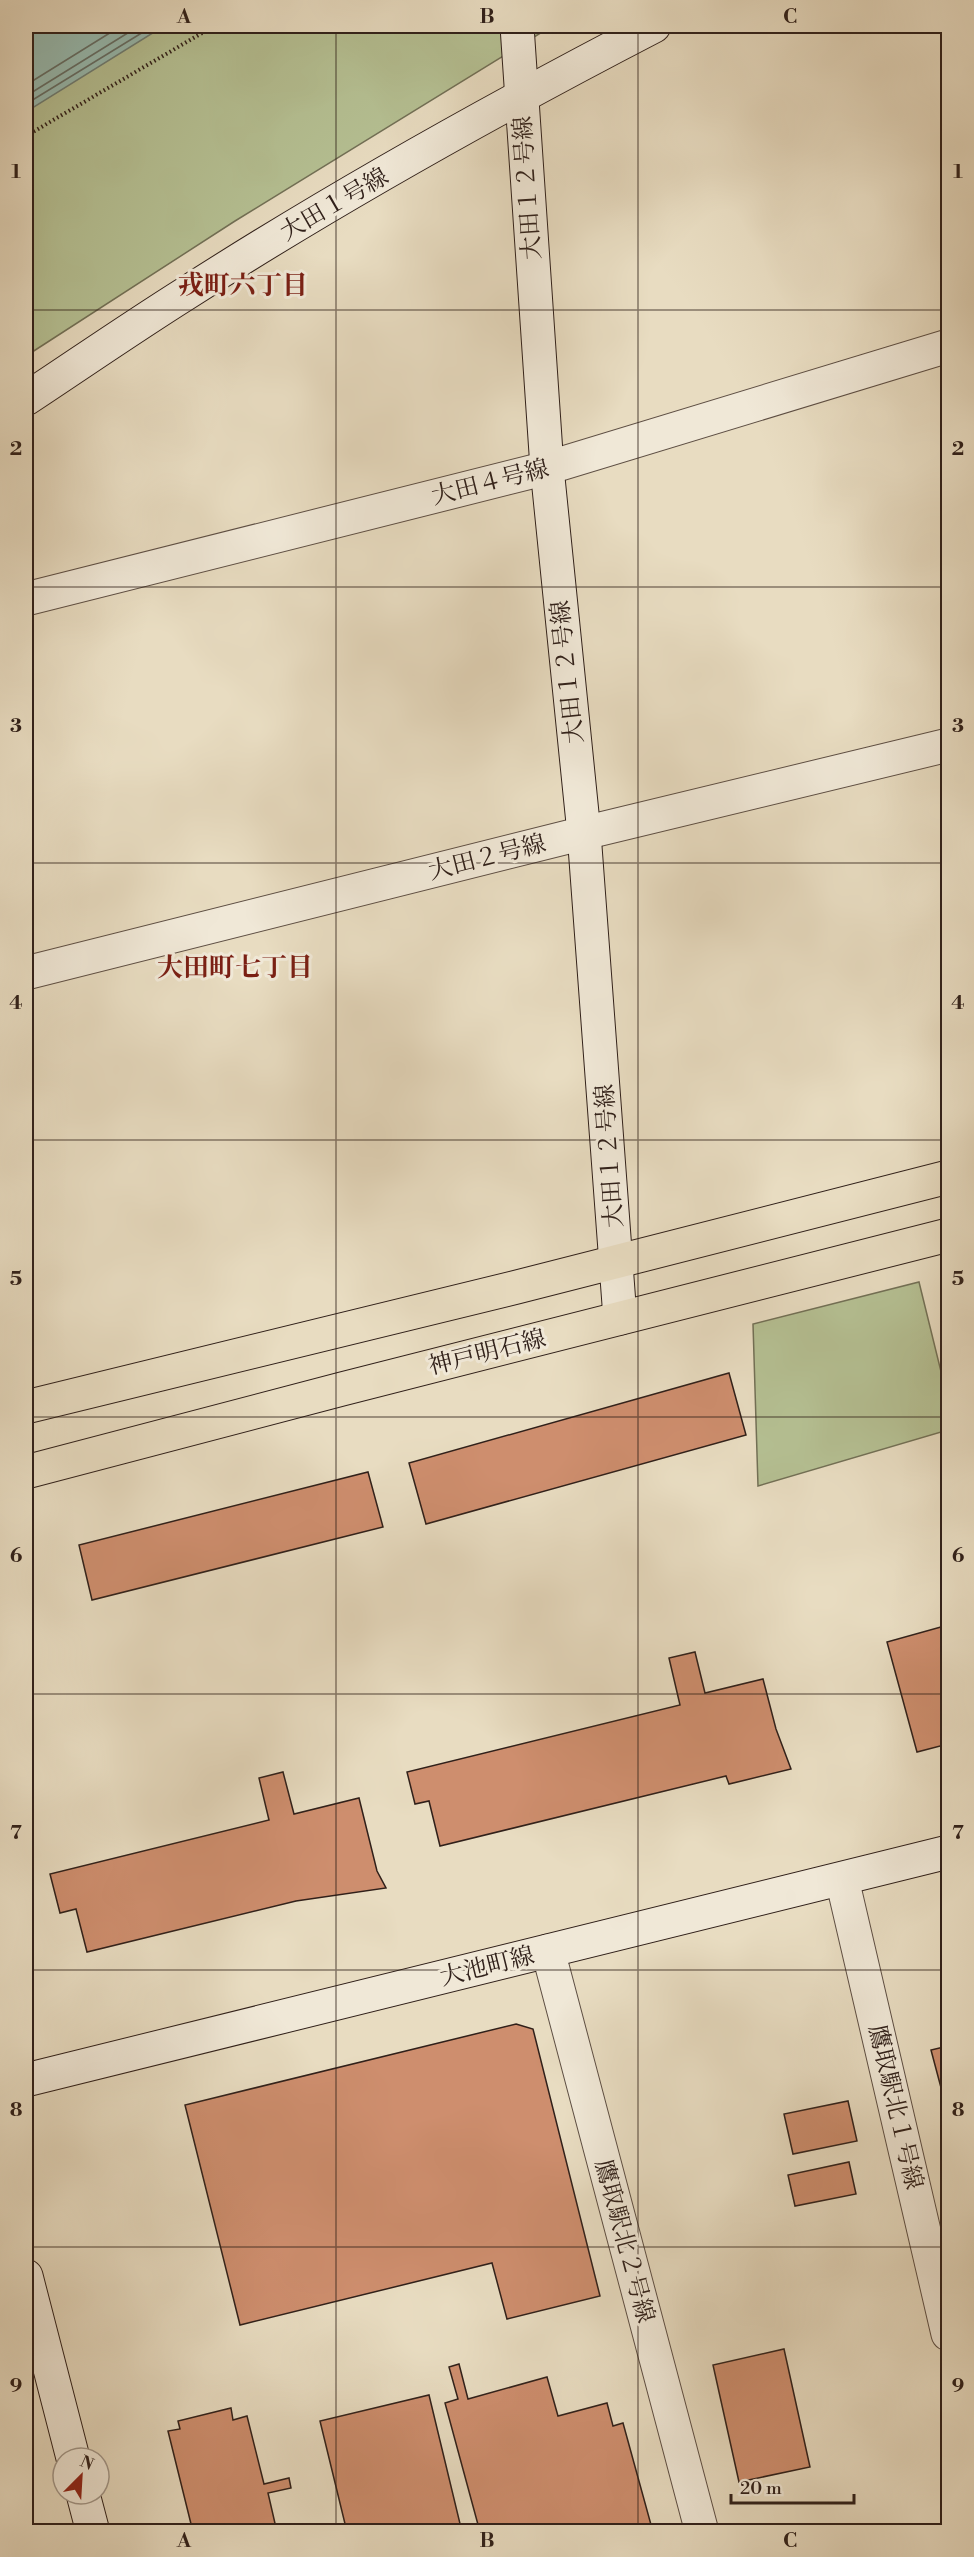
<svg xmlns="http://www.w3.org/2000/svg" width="974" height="2557" font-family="'Libre Bodoni','Noto Serif JP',serif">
  <rect width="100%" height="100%" fill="#e8dcc1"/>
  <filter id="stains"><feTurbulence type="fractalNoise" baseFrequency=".00333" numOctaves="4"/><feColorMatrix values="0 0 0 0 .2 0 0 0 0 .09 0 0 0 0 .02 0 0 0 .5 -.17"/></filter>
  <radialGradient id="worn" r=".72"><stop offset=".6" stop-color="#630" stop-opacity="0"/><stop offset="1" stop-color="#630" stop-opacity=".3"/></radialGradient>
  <g fill="#b5c093" stroke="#727056" stroke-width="1.5">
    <path d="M26,26H552L235,221L26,356Z"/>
    <path d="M919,1282L948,1400V1430L758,1486L753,1324Z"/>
  </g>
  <path fill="#97bcb2" stroke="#6e7e75" stroke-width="1.5" d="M26,26H164L26,112Z"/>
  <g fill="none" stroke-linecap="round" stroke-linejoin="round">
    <g stroke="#646e66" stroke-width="1.5">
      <path d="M26,85L121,26"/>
      <path d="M26,96L139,26"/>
      <path d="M26,104L153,26"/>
    </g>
  </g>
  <g fill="#ce8e6e" stroke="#30201a" stroke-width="1.5">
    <path d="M729,1373L746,1435L426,1524L409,1463Z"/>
    <path d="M368,1472L383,1527L92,1600L79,1545Z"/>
    <path d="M948,1625V1744L917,1752L887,1642Z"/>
    <path d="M695,1652L705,1693L763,1679L776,1729L791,1769L729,1784L726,1776L440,1846L429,1801L415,1804L407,1772L680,1705L669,1658Z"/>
    <path d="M283,1772L294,1814L359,1798L377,1871L386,1888L296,1901L87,1952L76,1909L60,1913L50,1874L269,1820L259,1778Z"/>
    <path d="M516,2024L533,2029L600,2296L507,2319L492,2263L240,2325L185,2105Z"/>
    <path d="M948,2046V2114L931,2050Z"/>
    <path d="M848,2101L857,2141L793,2154L784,2114Z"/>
    <path d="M849,2162L856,2194L795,2206L788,2175Z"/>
    <path d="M784,2349L810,2467L739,2482L713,2365Z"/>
    <path d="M459,2364L468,2399L547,2377L558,2416L607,2403L613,2426L623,2423L653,2532H480L445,2403L458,2399L449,2367Z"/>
    <path d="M429,2395L462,2532H347L320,2421Z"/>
    <path d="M231,2408L233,2420L247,2416L264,2484L289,2478L291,2488L268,2493L277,2532H193L168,2431L180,2429L178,2421Z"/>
  </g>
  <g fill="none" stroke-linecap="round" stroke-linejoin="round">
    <g stroke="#5e4f44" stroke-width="35">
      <g id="street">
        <path d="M26,599L547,468L948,346"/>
        <path d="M26,973L584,833L948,745"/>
        <path d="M842,1879L948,2334"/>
        <path d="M548,1951L702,2532"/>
      </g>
    </g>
    <g stroke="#30201a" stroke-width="35">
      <g id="secondary">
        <path d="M517,26L547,468L584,833L620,1318"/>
        <path d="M26,399C79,364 131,328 185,294C336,197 494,109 654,26"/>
        <path d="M26,2080L948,1852"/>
        <path d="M26,2276L73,2458"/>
        <path d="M83,2494L93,2532"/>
      </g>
    </g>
    <g stroke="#30201a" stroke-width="35">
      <g id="primary">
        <path d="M26,1407L517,1287L948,1177"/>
        <path d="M26,1472L342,1389L948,1235"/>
      </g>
    </g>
    <path stroke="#30201a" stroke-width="4" stroke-dasharray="1.5 3" stroke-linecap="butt" d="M26,136L214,26"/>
    <use href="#street" stroke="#f0e8d7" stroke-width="33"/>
    <use href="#secondary" stroke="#f0e8d7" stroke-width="33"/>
    <use href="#primary" stroke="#e8dcc1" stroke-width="33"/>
  </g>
  <path fill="none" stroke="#30201a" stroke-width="1.5" stroke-opacity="0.55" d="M336,26V2532M638,26V2532M26,310H948M26,587H948M26,863H948M26,1140H948M26,1417H948M26,1694H948M26,1970H948M26,2247H948"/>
  <g text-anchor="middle" stroke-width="6" stroke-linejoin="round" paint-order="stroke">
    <g font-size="24" fill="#30201a" stroke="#f0e8d7">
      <text transform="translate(527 188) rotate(-94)" y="8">大田１２号線</text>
      <text transform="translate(334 204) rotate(-30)" y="8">大田１号線</text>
      <text transform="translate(490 482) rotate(-14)" y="8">大田４号線</text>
      <text transform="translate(567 672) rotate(-96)" y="8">大田１２号線</text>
      <text transform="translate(487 857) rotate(-14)" y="8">大田２号線</text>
      <text transform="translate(609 1156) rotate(-94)" y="8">大田１２号線</text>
      <text transform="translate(487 1352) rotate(-14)" y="8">神戸明石線</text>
      <text transform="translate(487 1966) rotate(-14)" y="8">大池町線</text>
      <text transform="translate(896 2107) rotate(77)" y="8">鷹取駅北１号線</text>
      <text transform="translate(625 2241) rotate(75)" y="8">鷹取駅北２号線</text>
    </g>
    <g font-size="26" font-weight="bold" fill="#7a1f14" stroke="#f0e8d7">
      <text x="243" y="294">戎町六丁目</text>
      <text x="235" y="976">大田町七丁目</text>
    </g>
  </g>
  <rect width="974" height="2557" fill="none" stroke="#e8dcc1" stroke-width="66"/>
  <g transform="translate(81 2476) rotate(24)"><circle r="28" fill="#f0e8d7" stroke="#a3988b" stroke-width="1.5"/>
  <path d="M0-4.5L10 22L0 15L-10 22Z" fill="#8f2418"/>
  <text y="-9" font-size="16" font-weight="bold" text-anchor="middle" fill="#30201a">N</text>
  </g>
  <path d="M731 2494v9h123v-9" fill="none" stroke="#30201a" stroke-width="3"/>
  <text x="740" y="2494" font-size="18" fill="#30201a" stroke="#f0e8d7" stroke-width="4.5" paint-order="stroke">20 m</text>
  <rect x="33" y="33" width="908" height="2491" fill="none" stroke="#30201a" stroke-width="2"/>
  <g font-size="20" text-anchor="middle" font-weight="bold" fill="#30201a">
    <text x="184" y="23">A</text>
    <text x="487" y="23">B</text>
    <text x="790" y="23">C</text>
    <text x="16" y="178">1</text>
    <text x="958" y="178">1</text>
    <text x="16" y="455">2</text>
    <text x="958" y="455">2</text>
    <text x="16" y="732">3</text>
    <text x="958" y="732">3</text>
    <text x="16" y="1009">4</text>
    <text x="958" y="1009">4</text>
    <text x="16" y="1285">5</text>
    <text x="958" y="1285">5</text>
    <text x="16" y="1562">6</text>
    <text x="958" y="1562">6</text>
    <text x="16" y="1839">7</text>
    <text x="958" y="1839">7</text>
    <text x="16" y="2116">8</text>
    <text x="958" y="2116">8</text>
    <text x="16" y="2392">9</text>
    <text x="958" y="2392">9</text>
    <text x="184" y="2547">A</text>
    <text x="487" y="2547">B</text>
    <text x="790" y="2547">C</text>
  </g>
  <rect width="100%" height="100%" filter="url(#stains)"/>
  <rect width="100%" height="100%" fill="url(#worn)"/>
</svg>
